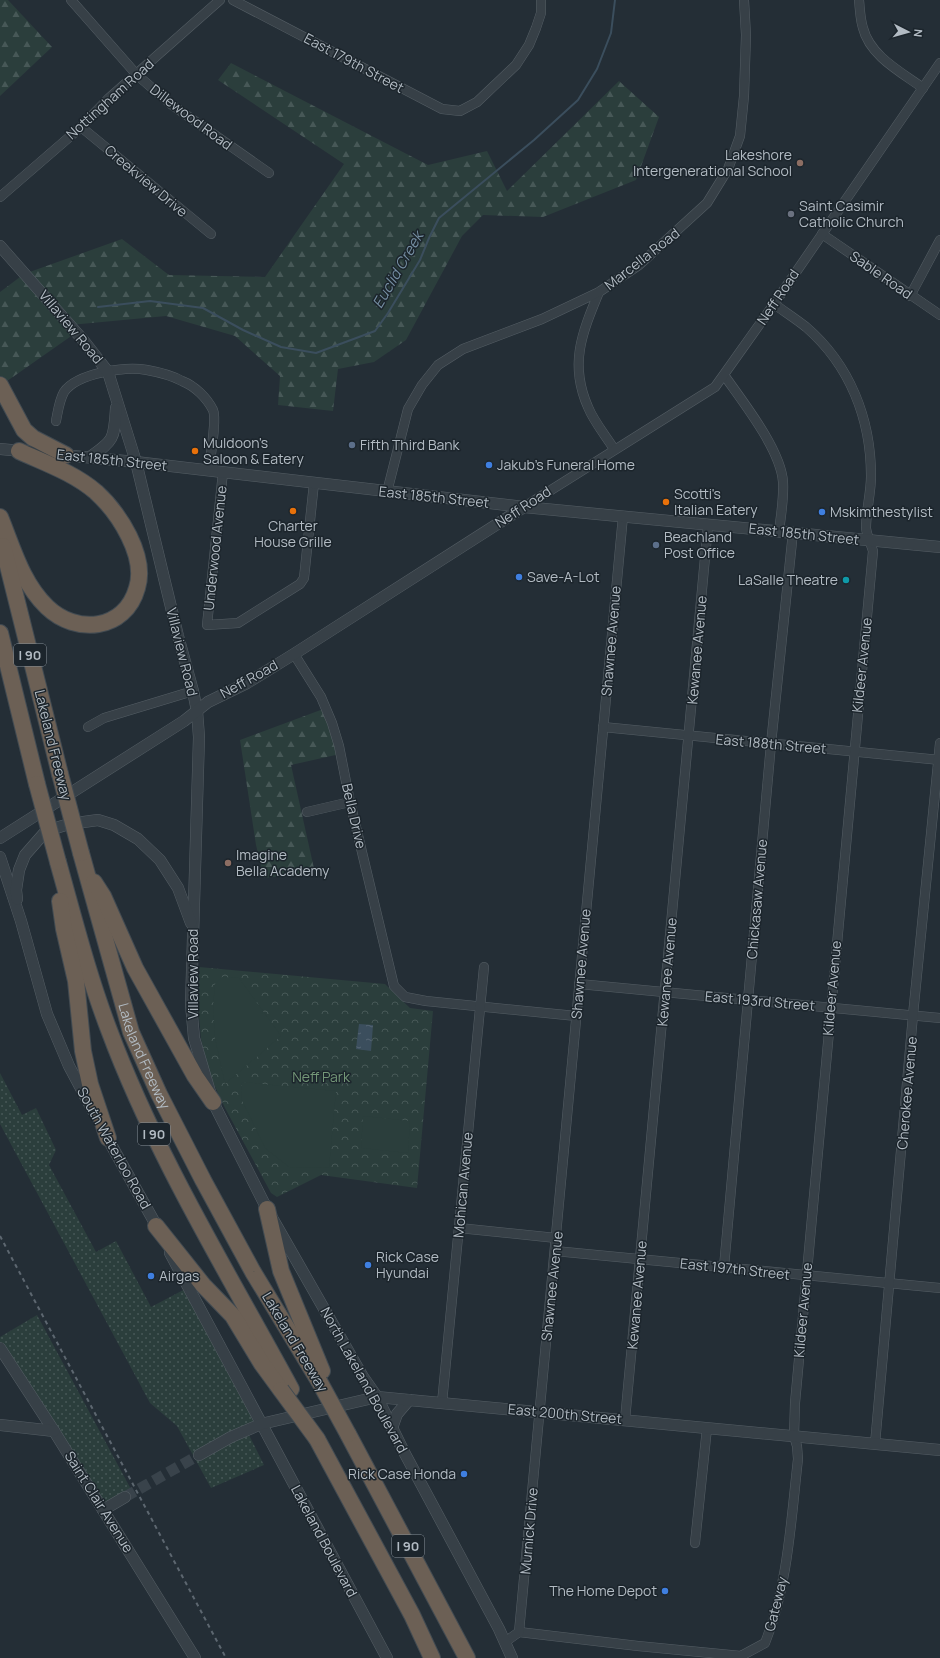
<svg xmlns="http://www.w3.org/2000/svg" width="940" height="1658" font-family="Manrope,sans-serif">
  <defs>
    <pattern id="grass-dots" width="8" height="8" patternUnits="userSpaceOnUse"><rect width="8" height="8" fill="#2b3e3c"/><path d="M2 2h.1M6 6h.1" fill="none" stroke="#475857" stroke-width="1.8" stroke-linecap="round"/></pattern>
    <pattern id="forest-firs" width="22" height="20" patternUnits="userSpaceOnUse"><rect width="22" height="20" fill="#2b3e3c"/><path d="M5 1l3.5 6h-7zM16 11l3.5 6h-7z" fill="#475857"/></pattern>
    <pattern id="park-crowns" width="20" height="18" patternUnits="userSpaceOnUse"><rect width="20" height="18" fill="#2b3e3c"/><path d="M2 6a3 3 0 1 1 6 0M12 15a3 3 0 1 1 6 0" fill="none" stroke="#475857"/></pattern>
    <pattern id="water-ripples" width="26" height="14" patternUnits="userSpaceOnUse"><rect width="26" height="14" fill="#3b4e5d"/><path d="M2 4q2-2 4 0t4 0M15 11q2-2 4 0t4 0" fill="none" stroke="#556673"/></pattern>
  </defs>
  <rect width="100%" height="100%" fill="#242e36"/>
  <g fill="url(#grass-dots)">
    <path d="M0,1073L22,1115L36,1108L56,1150L49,1165L96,1252L116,1241L151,1307L189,1287L261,1424L247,1431L264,1465L211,1488L177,1426L150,1403L0,1124Z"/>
    <path d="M37,1315L133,1493L103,1510L0,1348V1337Z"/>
  </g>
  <g fill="url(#forest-firs)">
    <path d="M0,0H8L52,47L0,96Z"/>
    <path d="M231,63L428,165L487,151L507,191L619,81L659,117L636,180L543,217L483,215L462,236L406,340L374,362L338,369L333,411L278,405L280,376L235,336L166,316L70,325L77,332L0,386V292L24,274L122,239L169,275L265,277L344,164L218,80Z"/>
    <path d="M326,708L340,754L291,765L315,873L264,878L256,845L240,740Z"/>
  </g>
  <path fill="url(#park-crowns)" d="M199,967L385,984L410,1008L433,1011L417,1188L321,1175L277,1197L271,1193L225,1108L210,1076L201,1039L198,1005Z"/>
  <g fill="#2b3e3c">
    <path d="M222,977L239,978L281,1036L225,1084L215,1038L213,1007L215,984Z"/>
    <path d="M242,1082L336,1091L329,1168L289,1167L265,1148L241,1098Z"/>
    <path d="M363,1116L410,1121L408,1153L361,1148Z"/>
  </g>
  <path fill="url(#water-ripples)" d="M359,1024L373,1025L371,1051L356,1049Z"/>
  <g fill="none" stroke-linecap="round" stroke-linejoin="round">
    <path stroke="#3b4e5d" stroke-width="2" d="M98,307L150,301L203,308L243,330L281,347L316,353L375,331L388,313L420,260L429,238L439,218L534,140L578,100L597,69L611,33L615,0"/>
    <path stroke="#39434b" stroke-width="11" stroke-dasharray="11 5.5" stroke-linecap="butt" d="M125,1497L199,1455"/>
    <g stroke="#555e65" stroke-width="10">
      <g id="minor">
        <path d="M71,0L137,75L172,105L269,173"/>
        <path d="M233,0L442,109L460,111L477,102L516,65L529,45L536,28L541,13V0"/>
        <path d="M859,0C860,9 860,19 863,28C870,56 901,72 923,88"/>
        <path d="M81,127L211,234"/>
        <path d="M0,197L81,127L109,98L220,0"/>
        <path d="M822,234L940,315"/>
        <path d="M599,292C582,333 569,364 588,407C594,422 606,436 614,449"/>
        <path d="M910,296L940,240"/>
        <path d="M724,375C743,402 781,450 783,482C784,498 781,515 779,531"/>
        <path d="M56,421C58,411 59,401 64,392C77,373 126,366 147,370C158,372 173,376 182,381C195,386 207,398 213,410C217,419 210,459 209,470"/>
        <path d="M223,472L207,625L238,623L300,584L304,578L314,483"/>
        <path d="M387,492L408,409L422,385L438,365L463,349L542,319L599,292L639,265L707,203L728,169L740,136L744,96L746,35L744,0"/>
        <path d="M524,507L715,387L774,304L940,63"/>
        <path d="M294,654L321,697L332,723L339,746L350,802L394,986L405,997L426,1001L576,1016"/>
        <path d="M88,727L104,718L193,691"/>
        <path d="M603,727L940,760"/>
        <path d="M307,812L350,802"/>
        <path d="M579,984L940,1018"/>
        <path d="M459,1228L556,1238"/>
        <path d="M555,1251L940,1288"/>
        <path d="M724,1267L771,744L793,532"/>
        <path d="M442,1403L484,967"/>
        <path d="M625,1420L708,525"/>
        <path d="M875,1444L913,1015L940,743"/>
        <path d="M695,1543L707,1428"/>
        <path d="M519,1632L638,1646L741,1656L765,1643C788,1586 791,1520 798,1459L797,1446L794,1436L795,1403L873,551C871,544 867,536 866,528C866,511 871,493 871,476C871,419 850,365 806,327C796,319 785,312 774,304"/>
        <path d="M505,1642L519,1632L623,516"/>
      </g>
    </g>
    <g stroke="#555e65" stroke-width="12">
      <g id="tertiary">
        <path d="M0,246L83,340L108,372L136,462L178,636L193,691L197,711L199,737L191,1004L194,1038L213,1102L267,1209L363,1377L377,1397L404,1452L499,1629L512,1658"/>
        <path d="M0,449L136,462L524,507L940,547"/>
        <path d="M90,457C115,440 114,438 116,408"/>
        <path d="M0,838L184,721L208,702L247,683L294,654L524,507"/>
        <path d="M0,857L21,921L47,1014L69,1066L93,1111"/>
        <path d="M17,899L16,890L19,870L25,855L46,831L69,824L98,820L114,825L138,839L160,860L178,888L191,923"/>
        <path d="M104,1132L160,1232"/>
        <path d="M170,1253L387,1658"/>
        <path d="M0,1348L54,1431L195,1658"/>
        <path d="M0,1425L54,1431"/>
        <path d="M392,1428L397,1414L409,1400"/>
        <path d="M199,1455L231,1437L261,1424L377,1397L940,1450"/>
        <path d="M103,1510L125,1497"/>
      </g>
    </g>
    <g stroke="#424b52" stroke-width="18">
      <g id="motorway">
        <path d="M0,385L24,430L33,438L66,455"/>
        <path d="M0,517C13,549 22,583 47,607C76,635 125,631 137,588C147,556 119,513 96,492C74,473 45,463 19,451"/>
        <path d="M3,546L60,774"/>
        <path d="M0,633L37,784"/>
        <path id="s1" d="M81,853L131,1032L159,1094L203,1180L253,1272L319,1381"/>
        <path d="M58,862C74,919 88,975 109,1030C156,1156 227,1271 291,1389"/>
        <path d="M94,882L103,896L135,968L195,1076L213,1102"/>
        <path d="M60,901L64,929L76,981L83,1051L90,1084L108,1138"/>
        <path d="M267,1209L281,1271L322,1371"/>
        <path d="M156,1226L203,1285L233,1316L262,1364L281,1390"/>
        <path d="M348,1434L467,1658"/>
        <path d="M317,1439L412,1615L432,1658"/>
      </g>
    </g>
    <use href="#minor" stroke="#374047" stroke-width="9"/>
    <use href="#tertiary" stroke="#374047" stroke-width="11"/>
    <use href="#motorway" stroke="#6c6055" stroke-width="16"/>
    <path stroke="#5d6770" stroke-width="2" stroke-dasharray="4 4" stroke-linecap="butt" d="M0,1236L226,1658"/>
    <g stroke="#424b52" stroke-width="18" stroke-linecap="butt">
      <g id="motorway-bridge">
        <path d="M60,774L81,853"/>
        <path d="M37,784L58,862"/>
        <path d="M319,1381L348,1434"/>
        <path d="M281,1390L317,1439"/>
      </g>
    </g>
    <use href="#motorway-bridge" stroke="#6c6055" stroke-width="16"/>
  </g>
  <g fill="#8d6e63" stroke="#1c252c" stroke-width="1.5">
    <circle cx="800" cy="163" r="4"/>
    <circle cx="228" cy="863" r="4"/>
  </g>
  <circle fill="#6b7280" stroke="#1c252c" stroke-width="1.5" cx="791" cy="214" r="4"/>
  <g fill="#5c6f8a" stroke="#1c252c" stroke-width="1.5">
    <circle cx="352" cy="445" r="4"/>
    <circle cx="656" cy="545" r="4"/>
  </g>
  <g fill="#e8710a" stroke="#1c252c" stroke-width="1.5">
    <circle cx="195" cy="451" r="4"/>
    <circle cx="666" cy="502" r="4"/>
    <circle cx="293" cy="511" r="4"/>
  </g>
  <g fill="#3f7fe0" stroke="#1c252c" stroke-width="1.5">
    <circle cx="489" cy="465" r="4"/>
    <circle cx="822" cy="512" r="4"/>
    <circle cx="519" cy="577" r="4"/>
    <circle cx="368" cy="1265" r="4"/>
    <circle cx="151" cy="1276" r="4"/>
    <circle cx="464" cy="1474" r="4"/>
    <circle cx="665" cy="1591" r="4"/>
  </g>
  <circle fill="#0f9aa8" stroke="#1c252c" stroke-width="1.5" cx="846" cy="580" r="4"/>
  <g text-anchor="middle" stroke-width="3" stroke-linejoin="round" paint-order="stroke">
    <g fill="#1c252c" stroke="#858e96" stroke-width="1">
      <rect x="14" y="644" width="32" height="22" rx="3"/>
      <rect x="138" y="1123" width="32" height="22" rx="3"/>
      <rect x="392" y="1535" width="32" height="22" rx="3"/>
    </g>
    <g font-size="13" font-weight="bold" fill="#b2bbc3">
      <text x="30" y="660">I 90</text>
      <text x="154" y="1139">I 90</text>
      <text x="408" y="1551">I 90</text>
    </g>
    <g font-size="14" fill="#b2bbc3" stroke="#1c252c">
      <text transform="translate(354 63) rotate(28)" y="5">East 179th Street</text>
      <text transform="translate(110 99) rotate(-42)" y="5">Nottingham Road</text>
      <text transform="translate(191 117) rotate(37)" y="5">Dillewood Road</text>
      <text transform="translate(146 181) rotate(40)" y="5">Creekview Drive</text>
      <text transform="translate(642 259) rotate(-38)" y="5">Marcella Road</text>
      <text transform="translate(881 275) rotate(35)" y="5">Sable Road</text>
      <text transform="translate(778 297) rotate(-56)" y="5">Neff Road</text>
      <text transform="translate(71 327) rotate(50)" y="5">Villaview Road</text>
      <text transform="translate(112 460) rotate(6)" y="5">East 185th Street</text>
      <text transform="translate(434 497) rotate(6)" y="5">East 185th Street</text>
      <text transform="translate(523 507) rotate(-33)" y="5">Neff Road</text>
      <text transform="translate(804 534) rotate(6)" y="5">East 185th Street</text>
      <text transform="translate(215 548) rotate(-84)" y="5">Underwood Avenue</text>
      <text transform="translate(611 641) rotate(-85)" y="5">Shawnee Avenue</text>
      <text transform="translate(697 650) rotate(-85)" y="5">Kewanee Avenue</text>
      <text transform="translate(182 652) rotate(76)" y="5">Villaview Road</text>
      <text transform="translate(862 665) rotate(-84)" y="5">Kildeer Avenue</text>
      <text transform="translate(249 679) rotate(-29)" y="5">Neff Road</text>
      <text transform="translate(771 744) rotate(5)" y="5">East 188th Street</text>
      <text transform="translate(53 745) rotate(76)" y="5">Lakeland Freeway</text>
      <text transform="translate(354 816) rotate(77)" y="5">Bella Drive</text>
      <text transform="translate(757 899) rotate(-85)" y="5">Chickasaw Avenue</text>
      <text transform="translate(581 964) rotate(-85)" y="5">Shawnee Avenue</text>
      <text transform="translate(667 972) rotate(-85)" y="5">Kewanee Avenue</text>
      <text transform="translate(193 974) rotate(-90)" y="5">Villaview Road</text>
      <text transform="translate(832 988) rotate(-85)" y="5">Kildeer Avenue</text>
      <text transform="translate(760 1001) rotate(5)" y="5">East 193rd Street</text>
      <text dy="5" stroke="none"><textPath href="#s1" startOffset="213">Lakeland Freeway</textPath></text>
      <text transform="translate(907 1093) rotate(-85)" y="5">Cherokee Avenue</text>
      <text transform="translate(114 1148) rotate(61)" y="5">South Waterloo Road</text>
      <text transform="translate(463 1185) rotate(-85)" y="5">Mohican Avenue</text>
      <text transform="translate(735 1269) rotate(6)" y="5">East 197th Street</text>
      <text transform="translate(552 1286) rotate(-84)" y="5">Shawnee Avenue</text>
      <text transform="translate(637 1295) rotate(-85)" y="5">Kewanee Avenue</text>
      <text transform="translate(803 1310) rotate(-85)" y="5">Kildeer Avenue</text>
      <text transform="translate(295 1342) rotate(59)" y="5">Lakeland Freeway</text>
      <text transform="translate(364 1380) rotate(61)" y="5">North Lakeland Boulevard</text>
      <text transform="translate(565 1414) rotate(5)" y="5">East 200th Street</text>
      <text transform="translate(99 1502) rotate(58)" y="5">Saint Clair Avenue</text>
      <text transform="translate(529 1531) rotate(-85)" y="5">Murnick Drive</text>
      <text transform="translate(324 1541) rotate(62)" y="5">Lakeland Boulevard</text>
      <text transform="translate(776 1604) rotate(-76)" y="5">Gateway</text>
    </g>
    <g font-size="14" fill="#b2bbc3" stroke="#1c252c" text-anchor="start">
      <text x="792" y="160" text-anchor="end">Lakeshore<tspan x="792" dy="16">Intergenerational School</tspan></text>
      <text x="799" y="211">Saint Casimir<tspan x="799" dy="16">Catholic Church</tspan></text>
      <text x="203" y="448">Muldoon's<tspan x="203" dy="16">Saloon &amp; Eatery</tspan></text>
      <text x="360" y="450">Fifth Third Bank</text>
      <text x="497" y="470">Jakub's Funeral Home</text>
      <text x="674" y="499">Scotti's<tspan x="674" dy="16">Italian Eatery</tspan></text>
      <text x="830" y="517">Mskimthestylist</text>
      <text x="293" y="531" text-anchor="middle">Charter<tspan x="293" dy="16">House Grille</tspan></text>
      <text x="664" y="542">Beachland<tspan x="664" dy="16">Post Office</tspan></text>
      <text x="527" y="582">Save-A-Lot</text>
      <text x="838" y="585" text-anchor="end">LaSalle Theatre</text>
      <text x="236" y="860">Imagine<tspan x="236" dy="16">Bella Academy</tspan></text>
      <text x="376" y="1262">Rick Case<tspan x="376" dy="16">Hyundai</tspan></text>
      <text x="159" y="1281">Airgas</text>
      <text x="456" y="1479" text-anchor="end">Rick Case Honda</text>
      <text x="657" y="1596" text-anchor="end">The Home Depot</text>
    </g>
    <g font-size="14" fill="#739677" stroke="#1c252c">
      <text x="321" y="1082">Neff Park</text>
    </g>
    <g font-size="15" font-style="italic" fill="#768fa3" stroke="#1c252c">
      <text transform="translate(398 270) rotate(-60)" y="5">Euclid Creek</text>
    </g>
  </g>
  <g transform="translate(908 32) rotate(96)" stroke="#1c252c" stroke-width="3" paint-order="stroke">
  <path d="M0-3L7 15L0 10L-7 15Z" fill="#b2bbc3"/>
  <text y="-6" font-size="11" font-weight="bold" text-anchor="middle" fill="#b2bbc3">N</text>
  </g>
</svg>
